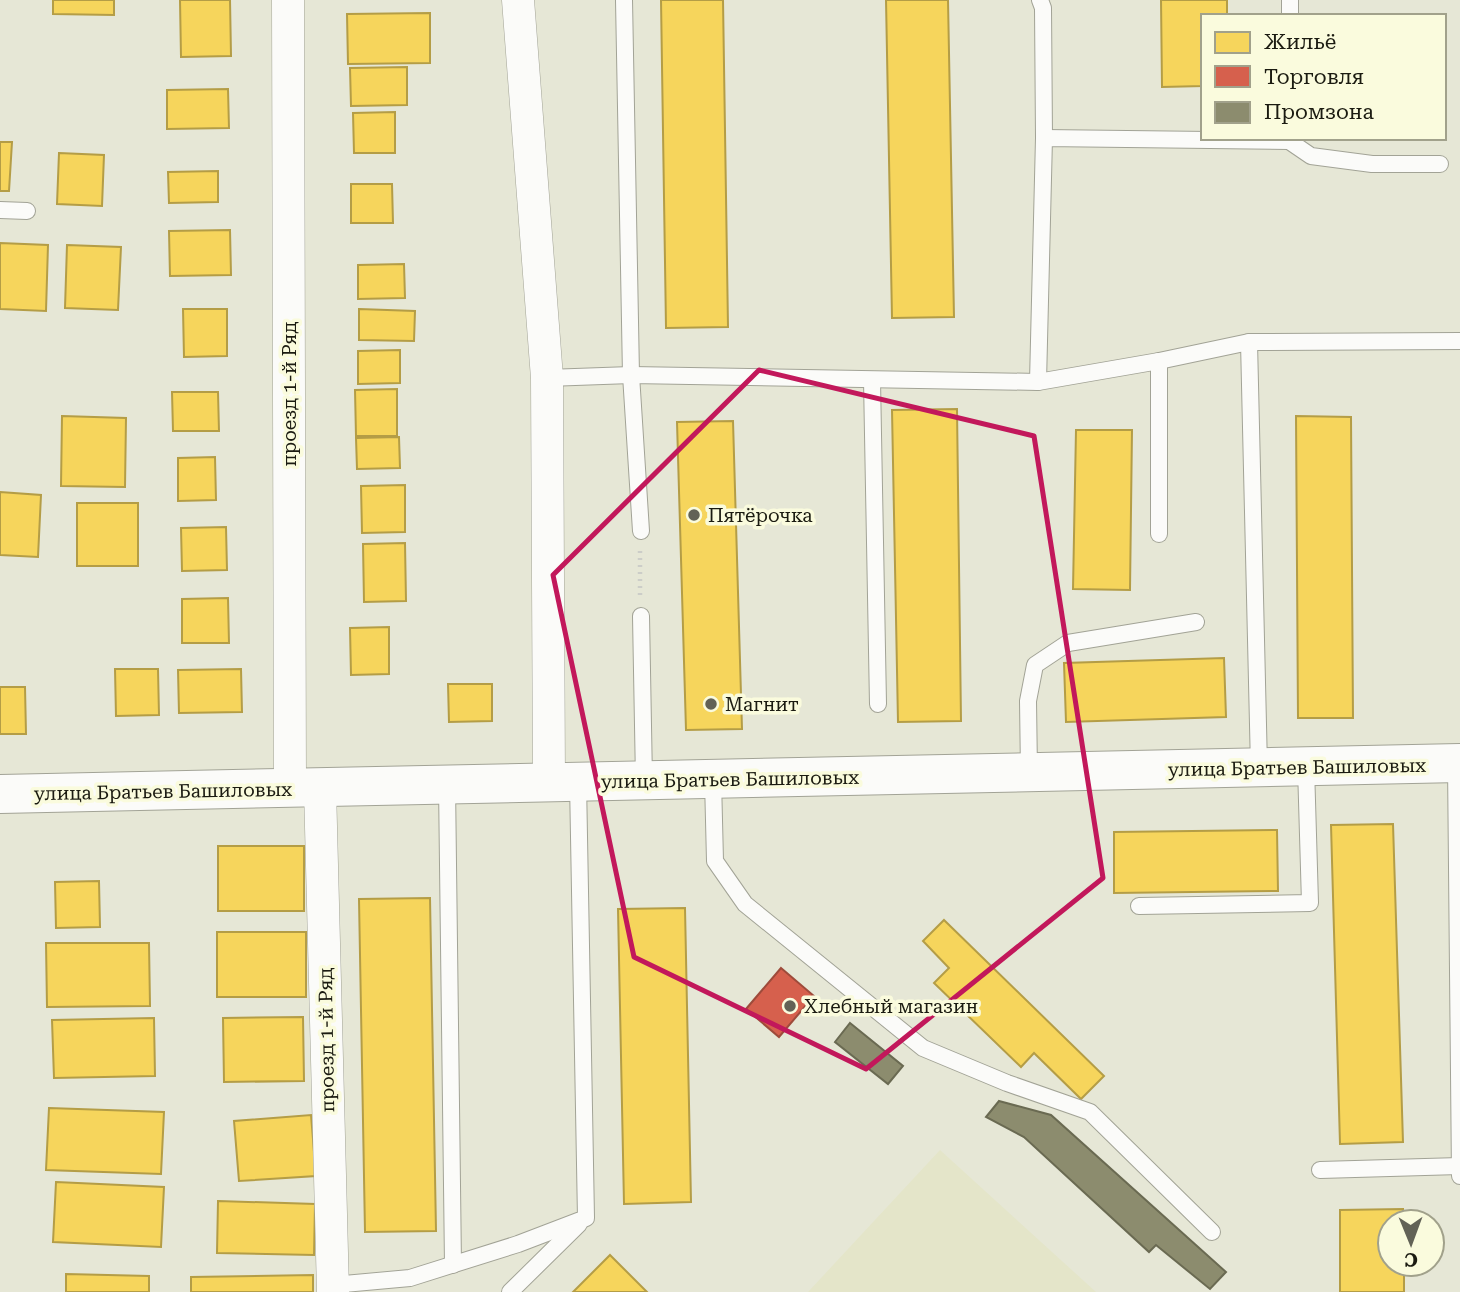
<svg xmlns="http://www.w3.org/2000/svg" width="1460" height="1292" font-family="'Roboto Serif',serif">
  <rect width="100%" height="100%" fill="#e6e7d6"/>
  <path fill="#e4e5c9" d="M940,1150L1096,1292H808Z"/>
  <g fill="#f6d55c" stroke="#b49d46" stroke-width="2">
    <path d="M53,0H114V15L53,14Z"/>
    <path d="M180,0H230L231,56L181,57Z"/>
    <path d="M661,0H723L728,327L666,328Z"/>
    <path d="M886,0H948L954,317L892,318Z"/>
    <path d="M1161,0H1227V16H1203V86L1162,87Z"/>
    <path d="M430,13V63L348,64L347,14Z"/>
    <path d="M407,67V105L351,106L350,68Z"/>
    <path d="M228,89L229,128L167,129V90Z"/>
    <path d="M395,112V153H354L353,113Z"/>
    <path d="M0,142H12L9,191H0Z"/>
    <path d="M59,153L104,155L102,206L57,204Z"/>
    <path d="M218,171V202L169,203L168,172Z"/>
    <path d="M351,184H392L393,223H351Z"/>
    <path d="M230,230L231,275L170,276L169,231Z"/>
    <path d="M0,243L48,245L46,311L0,309Z"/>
    <path d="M67,245L121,247L118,310L65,308Z"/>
    <path d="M404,264L405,298L358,299V265Z"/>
    <path d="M183,309H227V356L184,357Z"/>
    <path d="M359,309L415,311L414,341L359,340Z"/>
    <path d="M400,350V383L358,384V351Z"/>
    <path d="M397,389V436H356L355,390Z"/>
    <path d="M172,392H218L219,431H173Z"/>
    <path d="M957,409L961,721L898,722L892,410Z"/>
    <path d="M62,416L126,418L125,487L61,486Z"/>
    <path d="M1296,416L1351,417L1353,718H1298Z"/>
    <path d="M733,421L742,729L686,730L677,422Z"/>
    <path d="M1076,430H1132L1130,590L1073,589Z"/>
    <path d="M399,437L400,468L357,469L356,438Z"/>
    <path d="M215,457L216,500L178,501V458Z"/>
    <path d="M405,485V532L362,533L361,486Z"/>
    <path d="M0,492L41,495L38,557L0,555Z"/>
    <rect x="77" y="503" width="61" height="63"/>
    <path d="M226,527L227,570L182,571L181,528Z"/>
    <path d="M405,543L406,601L364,602L363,544Z"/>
    <path d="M228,598L229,643H182V599Z"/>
    <path d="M389,627V674L351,675L350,628Z"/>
    <path d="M1224,658L1226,717L1066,722L1064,663Z"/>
    <path d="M115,669H158L159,715L116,716Z"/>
    <path d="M241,669L242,712L179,713L178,670Z"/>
    <path d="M448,684H492V721L449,722Z"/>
    <path d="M0,687H25L26,734H0Z"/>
    <path d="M1393,824L1403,1142L1340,1144L1331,825Z"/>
    <path d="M1277,830L1278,891L1114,893V832Z"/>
    <rect x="218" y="846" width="86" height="65"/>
    <path d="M99,881L100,927L56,928L55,882Z"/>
    <path d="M430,898L436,1231L365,1232L359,899Z"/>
    <path d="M685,908L691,1202L624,1204L618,909Z"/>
    <path d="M944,920L1104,1076L1081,1099L1034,1053L1021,1067L934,983L949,968L923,941Z"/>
    <rect x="217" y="932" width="89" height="65"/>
    <path d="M46,943H149L150,1006L47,1007Z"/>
    <path d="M303,1017L304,1081L224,1082L223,1018Z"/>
    <path d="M154,1018L155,1076L54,1078L52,1020Z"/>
    <path d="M49,1108L164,1112L161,1174L46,1170Z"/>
    <path d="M311,1115L316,1176L239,1181L234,1121Z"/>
    <path d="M56,1182L164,1187L161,1247L53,1242Z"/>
    <path d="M218,1201L315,1204L314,1255L217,1253Z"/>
    <path d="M1403,1209V1222H1390V1264H1404V1292H1340V1210Z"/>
    <path d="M610,1255L647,1292H573Z"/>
    <path d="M66,1274L149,1276V1292H66Z"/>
    <path d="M313,1275V1292H191V1277Z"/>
  </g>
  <path fill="#d6604d" stroke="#9e4b3b" stroke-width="2" d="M781,968L814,996L779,1037L746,1009Z"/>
  <g fill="#8c8c6e" stroke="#6a6a52" stroke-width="2">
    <path d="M850,1023L903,1066L888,1084L835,1042Z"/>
    <path d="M999,1101L1051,1115L1226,1272L1210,1289L1156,1245L1149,1252L1024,1137L986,1117Z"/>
  </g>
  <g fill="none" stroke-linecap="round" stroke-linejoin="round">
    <g stroke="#a2a396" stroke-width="18">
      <g id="service">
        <path d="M624,0L631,375L641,531"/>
        <path d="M1040,0L1043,8L1044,138"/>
        <path d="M1290,16V0"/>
        <path d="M1289,141L1311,156L1372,164H1440"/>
        <path d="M0,210L27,211"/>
        <path d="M1249,342L1259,767"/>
        <path d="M1159,361V534"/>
        <path d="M547,378L631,375L1038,382L1159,361L1249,342L1460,341"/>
        <path d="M872,380L878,704"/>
        <path d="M1038,382L1044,138L1289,141V138"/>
        <path d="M641,616L644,780"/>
        <path d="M1456,764L1460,1176"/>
        <path d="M1029,772L1028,701L1035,665L1068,643L1196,622"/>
        <path d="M713,780L715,861L745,904L923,1048L1007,1083L1090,1112L1212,1232"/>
        <path d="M447,784L453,1265"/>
        <path d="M1139,906L1310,903L1306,767"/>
        <path d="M1320,1170L1460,1166"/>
        <path d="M333,1285L410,1278L518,1244L586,1218L578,782"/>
        <path d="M510,1292L579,1224"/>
      </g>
    </g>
    <g stroke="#a2a396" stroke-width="33">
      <g id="minor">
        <path d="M288,0L290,789"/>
        <path d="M518,0L547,378L549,782"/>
        <path d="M320,788L333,1292"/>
      </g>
    </g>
    <g stroke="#a2a396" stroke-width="40">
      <path id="tertiary" d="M0,794L1460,763"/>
    </g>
    <path stroke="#cccdc8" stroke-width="4.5" stroke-dasharray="2 5" stroke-linecap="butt" d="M640,595V551"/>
    <use href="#service" stroke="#fbfbf9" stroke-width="16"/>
    <use href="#minor" stroke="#fbfbf9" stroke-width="32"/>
    <use href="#tertiary" stroke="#fbfbf9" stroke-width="38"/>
  </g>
  <path fill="none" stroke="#c2185b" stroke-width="5" stroke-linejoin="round" d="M759,370L1034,436L1103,878L866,1069L634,957L553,575Z"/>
  <g fill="#626256" stroke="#fafbdd" stroke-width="2.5">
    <circle cx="694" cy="515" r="7"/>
    <circle cx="711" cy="704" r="7"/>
    <circle cx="790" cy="1006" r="7"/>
  </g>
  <g text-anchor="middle" stroke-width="7" stroke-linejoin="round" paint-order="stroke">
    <g font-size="19" fill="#1b1b11" stroke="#fafbdd">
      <text transform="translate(289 394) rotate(-90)" y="7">проезд 1-й Ряд</text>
      <text transform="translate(1297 767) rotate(-1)" y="7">улица Братьев Башиловых</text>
      <text transform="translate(730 779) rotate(-1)" y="7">улица Братьев Башиловых</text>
      <text transform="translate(163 791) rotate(-1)" y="7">улица Братьев Башиловых</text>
      <text transform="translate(326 1040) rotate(-91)" y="7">проезд 1-й Ряд</text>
    </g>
    <g font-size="19" fill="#1b1b11" stroke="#fafbdd" text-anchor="start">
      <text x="708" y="522">Пятёрочка</text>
      <text x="725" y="711">Магнит</text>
      <text x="804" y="1013">Хлебный магазин</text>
    </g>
  </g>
  <rect x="1201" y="14" width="245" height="126" fill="#fafbdd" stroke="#a1a18b" stroke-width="2"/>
  <rect x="1215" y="32" width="35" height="21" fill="#f6d55c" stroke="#a1a18b" stroke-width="2"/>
  <text x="1264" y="49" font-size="21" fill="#1b1b11">Жильё</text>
  <rect x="1215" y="66" width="35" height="21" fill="#d6604d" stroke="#a1a18b" stroke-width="2"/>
  <text x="1264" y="84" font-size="21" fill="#1b1b11">Торговля</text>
  <rect x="1215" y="102" width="35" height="21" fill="#8c8c6e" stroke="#a1a18b" stroke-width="2"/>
  <text x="1264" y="119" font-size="21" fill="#1b1b11">Промзона</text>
  <g transform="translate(1411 1243) rotate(179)"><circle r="33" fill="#fafbdd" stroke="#a1a18b" stroke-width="2"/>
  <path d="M0-5L12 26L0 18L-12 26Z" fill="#626256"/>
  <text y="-10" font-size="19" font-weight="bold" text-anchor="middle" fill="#1b1b11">С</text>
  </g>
</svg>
